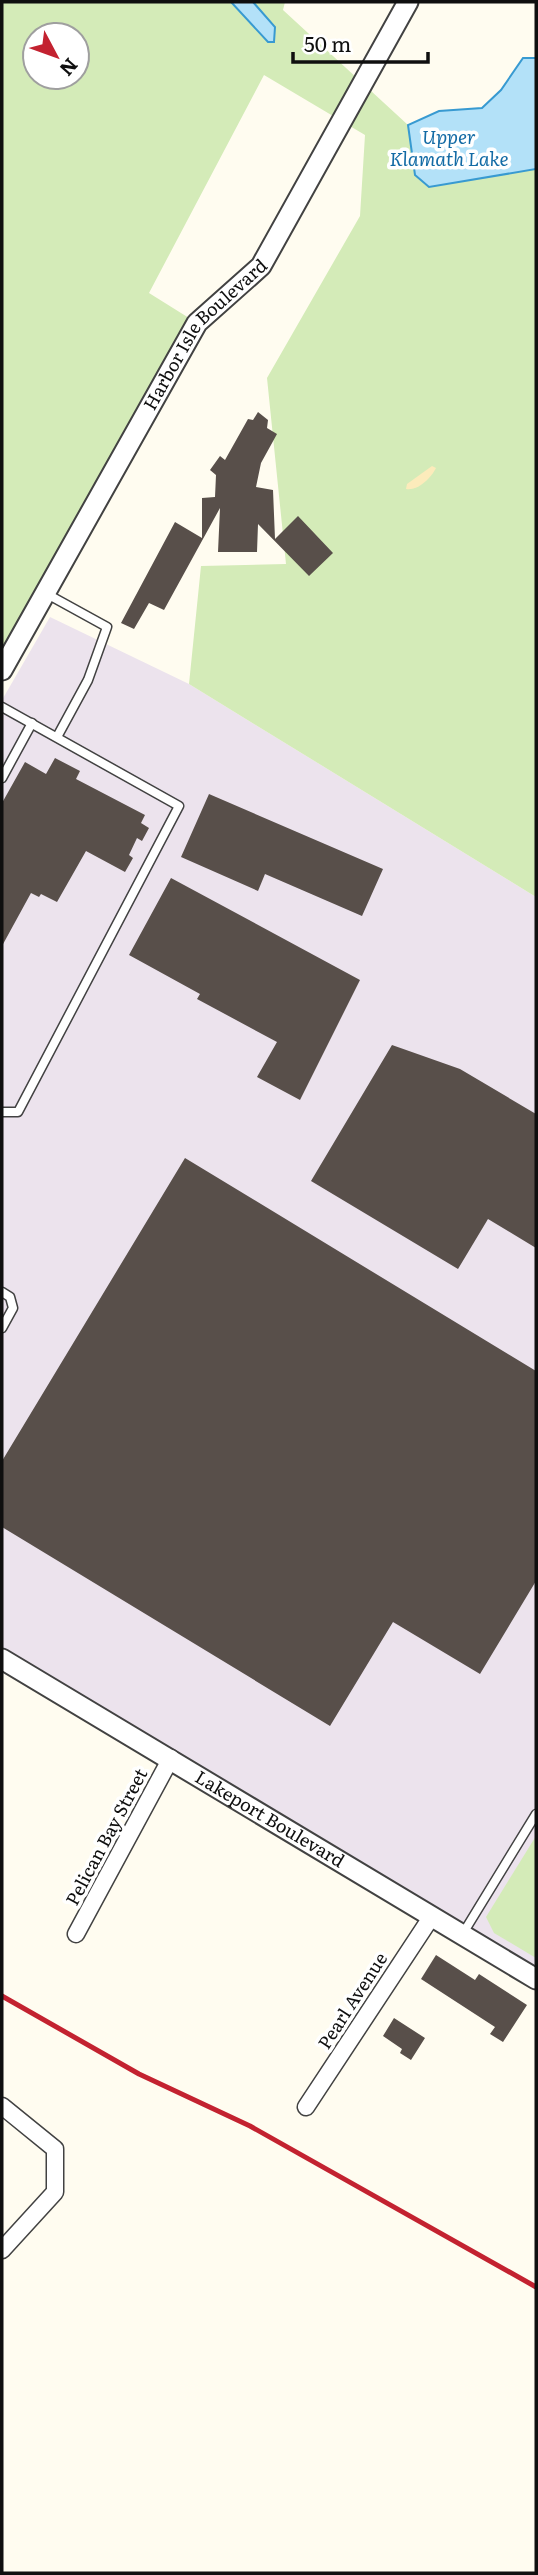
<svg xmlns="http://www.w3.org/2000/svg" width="538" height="2575" font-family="Literata,serif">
  <rect width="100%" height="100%" fill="#fffcf0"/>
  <path fill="#ece3ed" d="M50,617L189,684L536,897V1967L2,1649V700Z"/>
  <g fill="#d4ebb8" fill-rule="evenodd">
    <path d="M2,2H285L283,10L408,125L415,175L429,187L536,169V897L189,684L201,566L286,564L267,378L360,216L365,135L264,75L149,293L197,323L2,670ZM35,35H77V77H35Z"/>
    <path d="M536,1836V1958L494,1933L486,1917Z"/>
  </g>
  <path fill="#fcebbb" d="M432,466L436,468C431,478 418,491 406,489L407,484Z"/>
  <g fill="#b3e1f8" stroke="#389ad1" stroke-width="2">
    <path d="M231,2H253L275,27L274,42H268Z"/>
    <path d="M523,58H536V169L429,187L415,175L408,125L439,111L482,108L501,90Z"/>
  </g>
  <g fill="#584f4a">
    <path d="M258,412L268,420L267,428L277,434L261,463L256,487L273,490L275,539L298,516L333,553L309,576L258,524L257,552H218L220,508L164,610L149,603L134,629L121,623L175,522L202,538V498L215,497L216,475L210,470L220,456L225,460L248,419L253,420Z"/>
    <path d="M55,758L80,771L76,779L145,815L141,823L149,828L142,841L137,838L129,855L133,858L125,872L86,851L57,902L41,894L39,897L31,893L2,946V803L25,762L46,774Z"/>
    <path d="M209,794L383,869L362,916L265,874L258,891L181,857Z"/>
    <path d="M171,878L360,980L300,1100L257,1077L277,1042L197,999L200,994L129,955Z"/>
    <path d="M392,1045L460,1069L536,1114V1248L488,1219L458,1269L311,1181Z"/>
    <path d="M185,1158L536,1371V1581L480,1674L393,1622L330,1726L2,1527V1461Z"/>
    <path d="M436,1955L475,1980L479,1974L527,2005L503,2042L490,2034L495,2027L421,1979Z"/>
    <path d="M394,2018L425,2038L411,2060L400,2053L402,2049L383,2036Z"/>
  </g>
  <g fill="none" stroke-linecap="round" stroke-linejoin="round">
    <g stroke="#424242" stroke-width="11">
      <g id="service">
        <path d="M47,594L107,627L88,680L57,737"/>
        <path d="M2,707L179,806L18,1112H2"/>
        <path d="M2,778L32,723"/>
        <path d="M2,1292L10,1297L13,1308L2,1328"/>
        <path d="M462,1935L536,1814"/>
      </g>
    </g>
    <g stroke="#424242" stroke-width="19">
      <g id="minor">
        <path d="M76,1934L171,1758"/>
        <path d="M2,2106L55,2149V2192L2,2250"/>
        <path d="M306,2107L432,1916"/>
      </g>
    </g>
    <g stroke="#424242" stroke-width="23">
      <g id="tertiary">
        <path id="s1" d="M2,670L197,323L261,266L408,2"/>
        <path id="s2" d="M2,1659L536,1979"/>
      </g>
    </g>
    <use href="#service" stroke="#fff" stroke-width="8"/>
    <use href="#minor" stroke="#fff" stroke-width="16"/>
    <use href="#tertiary" stroke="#fff" stroke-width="19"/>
    <path stroke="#c32230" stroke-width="5" d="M2,1996L139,2074L250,2126L536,2287"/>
  </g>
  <g text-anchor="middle" stroke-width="7" stroke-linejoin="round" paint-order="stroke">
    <g font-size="18" fill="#0f0f0f" stroke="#fff">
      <text dy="6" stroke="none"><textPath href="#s1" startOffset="394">Harbor Isle Boulevard</textPath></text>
      <text dy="6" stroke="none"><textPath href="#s2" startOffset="312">Lakeport Boulevard</textPath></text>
      <text transform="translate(107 1837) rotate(-62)" y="6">Pelican Bay Street</text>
      <text transform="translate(353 2001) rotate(-57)" y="6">Pearl Avenue</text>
    </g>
    <g font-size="19" font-style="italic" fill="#136ba5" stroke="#fff">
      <text x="449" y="144">Upper<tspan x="449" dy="22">Klamath Lake</tspan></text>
    </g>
  </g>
  <rect width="538" height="2575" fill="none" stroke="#0f0f0f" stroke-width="7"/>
  <g transform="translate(56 56) rotate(131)"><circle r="33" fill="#ffffff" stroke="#9f9f9f" stroke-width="2"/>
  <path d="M0-5L12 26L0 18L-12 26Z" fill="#c32230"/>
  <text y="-10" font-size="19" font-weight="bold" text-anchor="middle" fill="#0f0f0f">N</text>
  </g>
  <path d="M293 52v10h135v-10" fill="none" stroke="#0f0f0f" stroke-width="3.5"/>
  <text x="304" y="52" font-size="21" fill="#0f0f0f" stroke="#ffffff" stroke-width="5" paint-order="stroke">50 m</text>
</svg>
